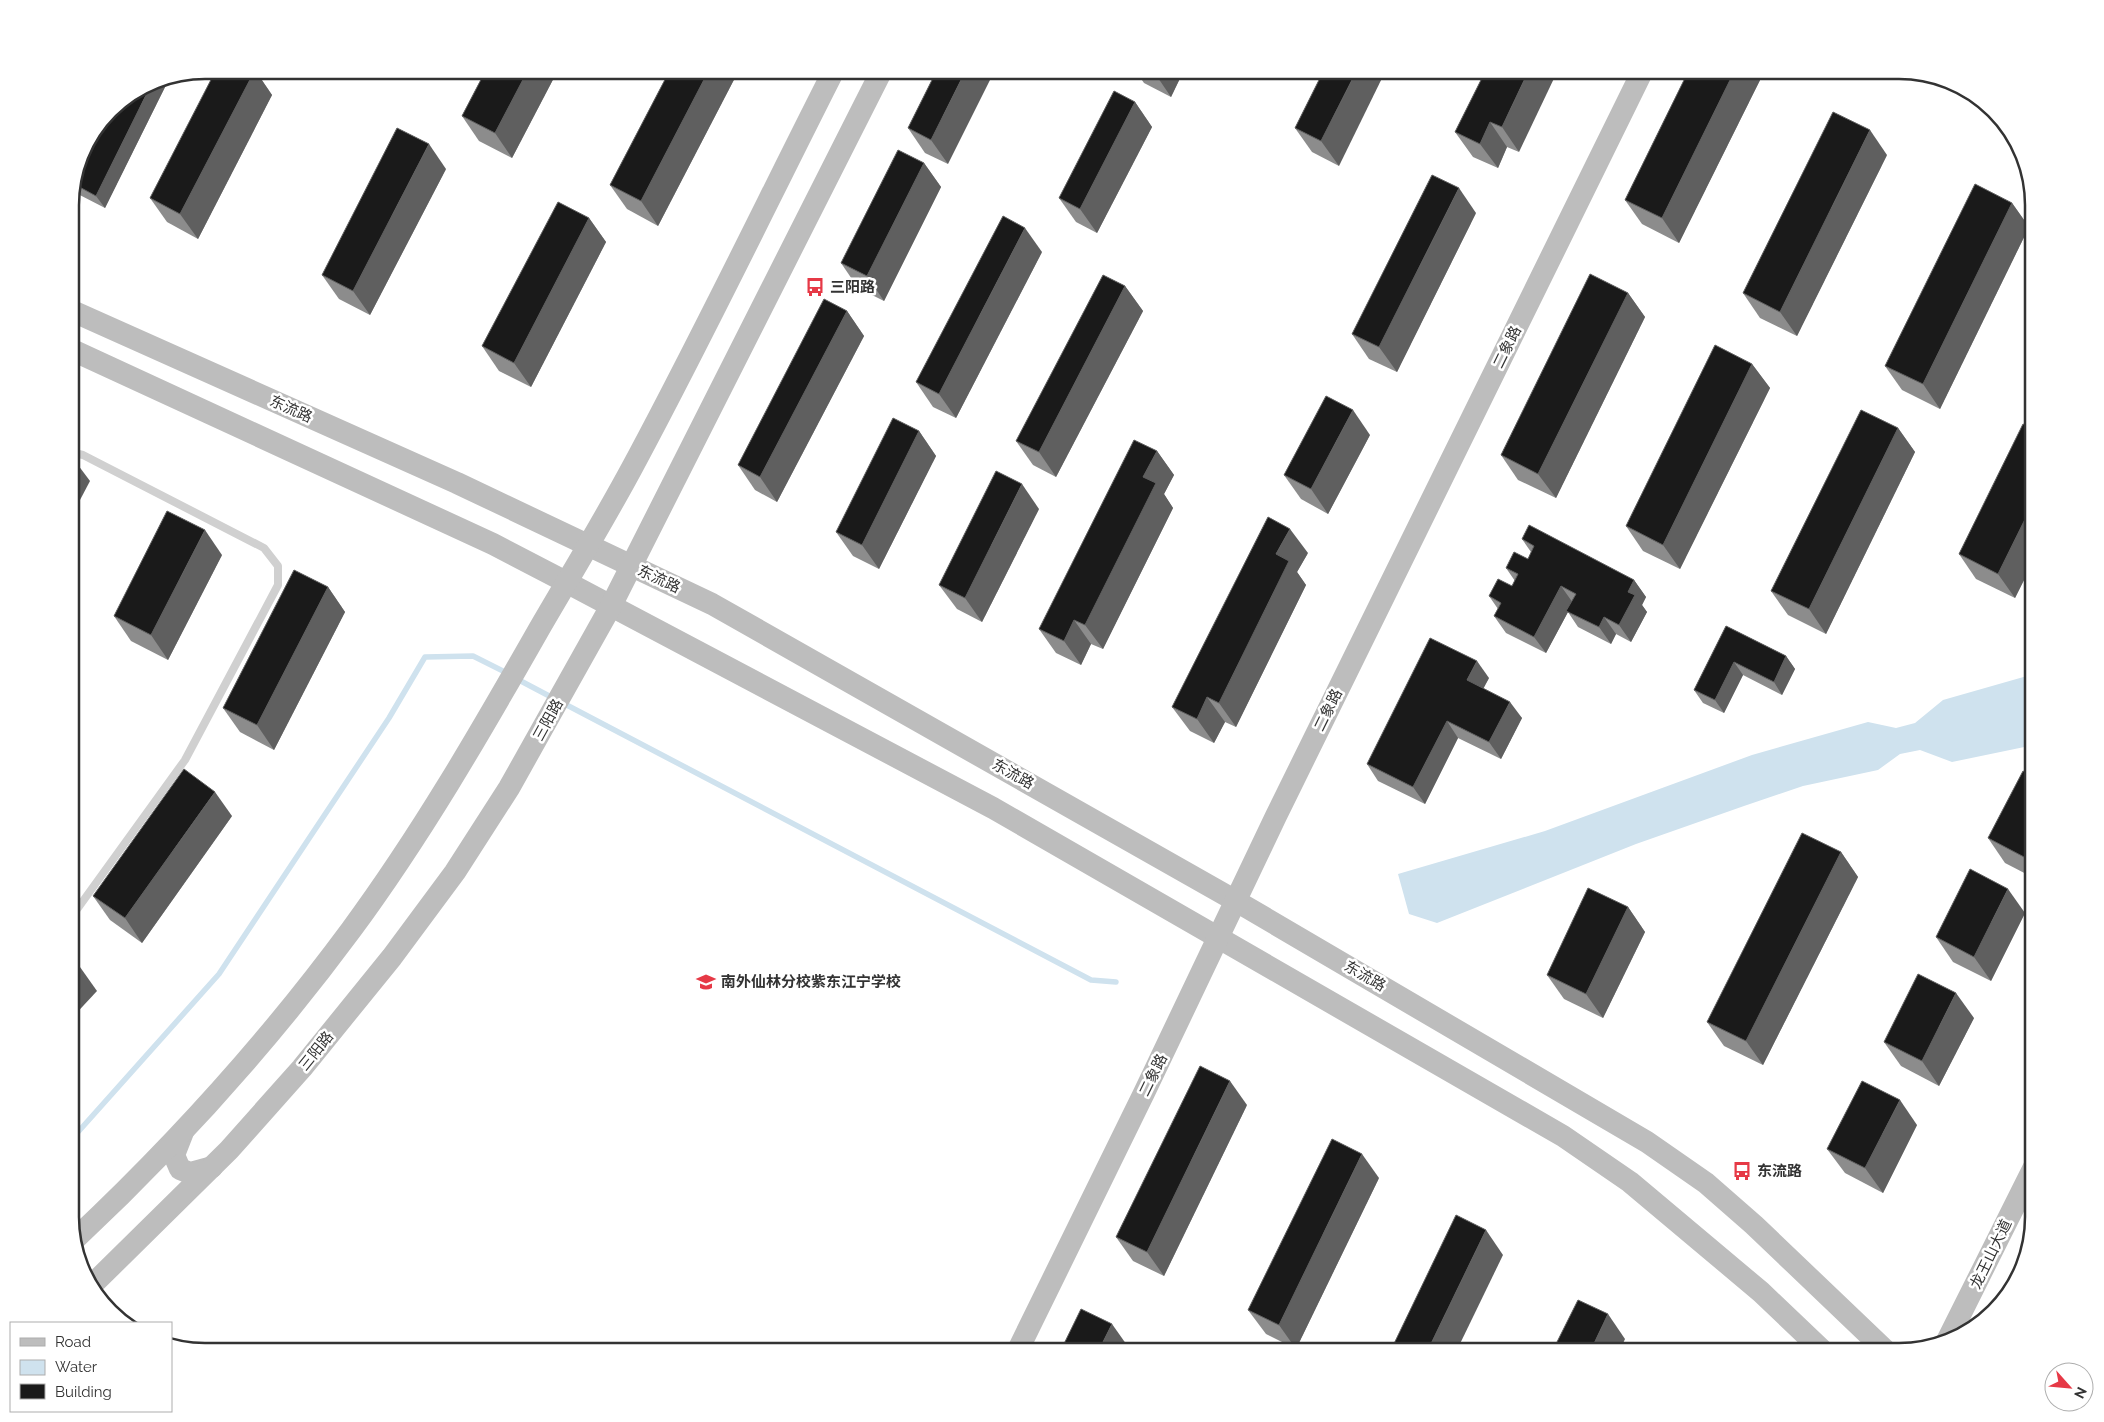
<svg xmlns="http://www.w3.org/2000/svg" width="2104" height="1422" font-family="Raleway,'Noto Sans SC',sans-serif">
  <rect width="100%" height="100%" fill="#fff"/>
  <path fill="#cfe2ee" d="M2034,674V745L1952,762L1920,750L1900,754L1878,770L1803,786L1744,806L1636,844L1437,923L1409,914L1398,874L1545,831L1752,755L1868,722L1896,728L1915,723L1943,700Z"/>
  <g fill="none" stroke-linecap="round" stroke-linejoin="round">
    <g stroke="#cfe2ee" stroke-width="5.5">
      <path d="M517,679L553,698"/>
      <path d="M561,702L1091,980L1116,982"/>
      <path d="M70,1141L219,974L389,718L425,657L473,656L509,674"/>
    </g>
    <path stroke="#d0d0d0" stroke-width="8" d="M70,452L83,455L264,548L278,566V585L185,760L70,919"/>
    <g stroke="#bdbdbd" stroke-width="22">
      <path d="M70,310L457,483L712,604L1236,901L1647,1142L1706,1183L1754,1225L1887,1352"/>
      <path d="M70,349L493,544L566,582L993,808L1563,1136L1630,1182L1761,1292L1824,1352"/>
      <path d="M183,1132L174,1155L180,1169L190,1173L212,1167"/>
      <path d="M75,1239C175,1145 269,1041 351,930C421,835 480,733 538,631C570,576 603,522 633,466C703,336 767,202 834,70"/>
      <path d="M90,1287L229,1150L302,1068L392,957L455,872L509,788L611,606L882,70"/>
      <path d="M1947,1341L2034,1167"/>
      <path d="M1017,1352L1144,1093L1276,816L1643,70"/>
    </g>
  </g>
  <g fill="#8c8c8c">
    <path d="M255,70L272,95L198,239L167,222L150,198Z"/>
    <path d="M486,70H558L512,158L479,141L462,116Z"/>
    <path d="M670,70H739L658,226L627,209L610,185Z"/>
    <path d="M937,70L948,164L925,153L908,128Z"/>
    <path d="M1135,70H1184L1171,97L1144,83Z"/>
    <path d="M1324,70L1339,166L1312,152L1295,128Z"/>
    <path d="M1486,70L1519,152L1507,147L1498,168L1473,157L1455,132Z"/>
    <path d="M1689,70H1765L1679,243L1642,224L1625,200Z"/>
    <path d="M168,81L105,208L72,191L81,156L84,159Z"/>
    <path d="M1135,102L1152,127L1097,233L1076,222L1059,198Z"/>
    <path d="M1887,155L1797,336L1760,318L1743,293Z"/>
    <path d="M924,163L941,187L884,301L858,288L841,263Z"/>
    <path d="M446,169L370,315L339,299L322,275Z"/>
    <path d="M2012,203L2029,227L1940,409L1902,390L1885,366Z"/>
    <path d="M1476,213L1397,372L1369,359L1352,334Z"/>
    <path d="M589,218L606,242L531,387L499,371L482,346Z"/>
    <path d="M1042,252L956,418L933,407L916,382Z"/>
    <path d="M1125,286L1143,311L1056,477L1033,465L1016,441Z"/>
    <path d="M1628,293L1645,317L1556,498L1518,480L1501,455Z"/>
    <path d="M847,311L864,336L777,502L755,490L738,465Z"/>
    <path d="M1752,364L1770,388L1680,569L1643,551L1626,526Z"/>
    <path d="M1898,428L1915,452L1826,634L1788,615L1771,591Z"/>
    <path d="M2034,429V560L2015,598L1976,579L1959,554Z"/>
    <path d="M919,431L936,456L879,569L853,556L836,532Z"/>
    <path d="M1370,435L1328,514L1301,499L1284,475Z"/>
    <path d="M1157,451L1174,475L1164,494L1173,508L1103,649L1091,644L1081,665L1056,653L1039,629Z"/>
    <path d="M1039,509L982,622L957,609L939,585Z"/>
    <path d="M1522,539L1634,580L1646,597L1642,605L1647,612L1631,642L1616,634L1611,644L1578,627L1568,612L1546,653L1506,633L1494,616L1498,609L1489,596L1512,586L1515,581L1506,568L1528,559L1531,552Z"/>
    <path d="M1308,553L1297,572L1306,585L1236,727L1225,722L1214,743L1190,731L1172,707Z"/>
    <path d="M222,555L168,660L131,641L114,616Z"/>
    <path d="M328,587L345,612L274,750L240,732L223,708Z"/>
    <path d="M1726,626L1786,656L1795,669L1782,695L1743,675L1724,713L1703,703L1694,690Z"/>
    <path d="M1489,678L1483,688L1522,718L1501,759L1458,738L1425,804L1378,781L1367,764Z"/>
    <path d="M2034,777V878L2005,863L1988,838Z"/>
    <path d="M232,816L142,943L110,920L93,896Z"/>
    <path d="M1841,852L1858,877L1763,1065L1724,1046L1707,1022Z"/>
    <path d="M1628,907L1645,932L1603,1018L1564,999L1547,975Z"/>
    <path d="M2025,913L1991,981L1953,962L1936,937Z"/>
    <path d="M1974,1018L1939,1086L1901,1066L1884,1042Z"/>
    <path d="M1247,1105L1164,1276L1133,1261L1116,1237Z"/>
    <path d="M1917,1125L1883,1193L1845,1173L1827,1149Z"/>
    <path d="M1379,1178L1296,1349L1266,1334L1248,1310Z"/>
  </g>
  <g fill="#5f5f5f">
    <path d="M255,70L272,95L198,239L180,214Z"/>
    <path d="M528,70H558L512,158L495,133Z"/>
    <path d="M709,70H739L658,226L641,201Z"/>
    <path d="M966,70H995L948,164L931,140Z"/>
    <path d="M1155,70H1184L1171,97L1154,72Z"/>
    <path d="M1357,70H1386L1339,166L1321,141Z"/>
    <path d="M1529,70H1558L1519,152L1502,127Z"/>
    <path d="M1735,70H1765L1679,243L1662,218Z"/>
    <path d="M166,78L168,81L105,208L96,196L153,81Z"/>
    <path d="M1135,102L1152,127L1097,233L1080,209Z"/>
    <path d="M1490,122L1507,147L1498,168L1480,144Z"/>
    <path d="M1870,130L1887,155L1797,336L1780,312Z"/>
    <path d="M429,144L446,169L370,315L353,291Z"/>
    <path d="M81,156L93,172L74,184Z"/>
    <path d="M924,163L941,187L884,301L867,276Z"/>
    <path d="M1459,188L1476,213L1397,372L1379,347Z"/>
    <path d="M2012,203L2029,227L1940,409L1923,384Z"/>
    <path d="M589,218L606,242L531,387L514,363Z"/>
    <path d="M1025,228L1042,252L956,418L939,394Z"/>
    <path d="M1125,286L1143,311L1056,477L1039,452Z"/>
    <path d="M1628,293L1645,317L1556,498L1538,474Z"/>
    <path d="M847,311L864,336L777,502L760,477Z"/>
    <path d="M1752,364L1770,388L1680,569L1663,545Z"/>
    <path d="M1353,410L1370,435L1328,514L1311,489Z"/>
    <path d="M1898,428L1915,452L1826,634L1809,609Z"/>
    <path d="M919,431L936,456L879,569L862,545Z"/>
    <path d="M1157,451L1174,475L1164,494L1173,508L1103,649L1085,625L1143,477Z"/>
    <path d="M72,457L90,481L70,519V461Z"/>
    <path d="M1022,484L1039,509L982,622L965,598Z"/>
    <path d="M2034,501V560L2015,598L1998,574Z"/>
    <path d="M1290,529L1308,553L1297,572L1306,585L1236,727L1219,703L1276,554Z"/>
    <path d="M205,530L222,555L168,660L151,635Z"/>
    <path d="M1634,580L1646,597L1642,605L1647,612L1631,642L1619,625L1628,592Z"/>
    <path d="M1561,586L1573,603L1566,611L1568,612L1546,653L1534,637Z"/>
    <path d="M328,587L345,612L274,750L257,725Z"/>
    <path d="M1604,617L1616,634L1611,644L1599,627Z"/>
    <path d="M1074,620L1091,644L1081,665L1064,641Z"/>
    <path d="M1786,656L1795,669L1782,695L1774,682Z"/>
    <path d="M1477,661L1489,678L1479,697L1467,680Z"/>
    <path d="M1734,662L1743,675L1724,713L1715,700Z"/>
    <path d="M1207,697L1225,722L1214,743L1197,719Z"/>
    <path d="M1510,702L1522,718L1501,759L1489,742Z"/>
    <path d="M1447,721L1458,738L1425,804L1413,787Z"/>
    <path d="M215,792L232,816L142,943L125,918Z"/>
    <path d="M2034,842V869L2026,858Z"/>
    <path d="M1841,852L1858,877L1763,1065L1746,1041Z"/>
    <path d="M2008,889L2025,913L1991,981L1974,957Z"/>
    <path d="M1628,907L1645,932L1603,1018L1586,994Z"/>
    <path d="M80,967L97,991L70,1020V977Z"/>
    <path d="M1956,993L1974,1018L1939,1086L1922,1061Z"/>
    <path d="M1230,1081L1247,1105L1164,1276L1147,1252Z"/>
    <path d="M1900,1100L1917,1125L1883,1193L1865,1168Z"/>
    <path d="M1362,1154L1379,1178L1296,1349L1279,1325Z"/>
    <path d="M1486,1230L1503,1255L1456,1352H1427Z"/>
    <path d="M1608,1314L1625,1339L1619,1352H1590Z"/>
    <path d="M1112,1324L1129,1348L1127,1352H1098Z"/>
  </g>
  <g fill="#1a1a1a" stroke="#5f5f5f">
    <path d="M216,70H255L180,214L150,198Z"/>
    <path d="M486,70H528L495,133L462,116Z"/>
    <path d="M670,70H709L641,201L610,185Z"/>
    <path d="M937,70H966L931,140L908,128Z"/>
    <path d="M1324,70H1357L1321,141L1295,128Z"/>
    <path d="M1486,70H1529L1502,127L1490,122L1480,144L1455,132Z"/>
    <path d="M1689,70H1735L1662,218L1625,200Z"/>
    <path d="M153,81L96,196L74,184L77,173L106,115L110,109Z"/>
    <path d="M1114,91L1135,102L1080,209L1059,198Z"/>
    <path d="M1833,112L1870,130L1780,312L1743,293Z"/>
    <path d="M397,128L429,144L353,291L322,275Z"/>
    <path d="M898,150L924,163L867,276L841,263Z"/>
    <path d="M1432,175L1459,188L1379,347L1352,334Z"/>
    <path d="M1975,184L2012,203L1923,384L1885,366Z"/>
    <path d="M558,202L589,218L514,363L482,346Z"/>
    <path d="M1003,216L1025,228L939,394L916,382Z"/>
    <path d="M1590,274L1628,293L1538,474L1501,455Z"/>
    <path d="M1103,275L1125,286L1039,452L1016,441Z"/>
    <path d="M824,299L847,311L760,477L738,465Z"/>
    <path d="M1715,345L1752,364L1663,545L1626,526Z"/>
    <path d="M1326,396L1353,410L1311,489L1284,475Z"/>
    <path d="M1861,410L1898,428L1809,609L1771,591Z"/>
    <path d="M893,418L919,431L862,545L836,532Z"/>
    <path d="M2023,424L2034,429V501L1998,574L1959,554Z"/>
    <path d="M1134,440L1157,451L1143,477L1156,483L1085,625L1074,620L1064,641L1039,629Z"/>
    <path d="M996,471L1022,484L965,598L939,585Z"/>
    <path d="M167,511L205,530L151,635L114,616Z"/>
    <path d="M1268,517L1290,529L1276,554L1289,561L1219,703L1207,697L1197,719L1172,707Z"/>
    <path d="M1529,525L1634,580L1628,592L1635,595L1619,625L1604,617L1599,627L1566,611L1576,594L1561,586L1534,637L1494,616L1501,603L1489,596L1498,579L1512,586L1518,574L1506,568L1514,552L1528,559L1534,546L1522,539Z"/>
    <path d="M294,570L328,587L257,725L223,708Z"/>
    <path d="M1726,626L1786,656L1774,682L1734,662L1715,700L1694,690Z"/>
    <path d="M1430,638L1477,661L1467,680L1510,702L1489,742L1447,721L1413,787L1367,764Z"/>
    <path d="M184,769L215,792L125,918L93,896Z"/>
    <path d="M2023,771L2034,777V842L2026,858L1988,838Z"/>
    <path d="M1802,833L1841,852L1746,1041L1707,1022Z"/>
    <path d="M1970,869L2008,889L1974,957L1936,937Z"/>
    <path d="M1588,888L1628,907L1586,994L1547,975Z"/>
    <path d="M70,957L80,967L70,977Z"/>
    <path d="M1918,974L1956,993L1922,1061L1884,1042Z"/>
    <path d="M1200,1066L1230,1081L1147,1252L1116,1237Z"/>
    <path d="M1862,1081L1900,1100L1865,1168L1827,1149Z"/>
    <path d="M1332,1139L1362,1154L1279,1325L1248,1310Z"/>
    <path d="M1456,1215L1486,1230L1427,1352H1390Z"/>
    <path d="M1578,1300L1608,1314L1590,1352H1552Z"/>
    <path d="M1081,1309L1112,1324L1098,1352H1060Z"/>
  </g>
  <defs>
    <g id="bus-bare" transform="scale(1.5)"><path d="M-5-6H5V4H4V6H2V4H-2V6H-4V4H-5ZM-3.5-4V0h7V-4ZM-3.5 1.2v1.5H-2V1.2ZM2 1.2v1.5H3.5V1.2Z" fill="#e63946" stroke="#fff" stroke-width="2.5" paint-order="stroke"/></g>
    <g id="school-bare" transform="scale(1.5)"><path d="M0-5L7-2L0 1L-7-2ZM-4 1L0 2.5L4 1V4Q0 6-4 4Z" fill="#e63946" stroke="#fff" stroke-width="2.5" paint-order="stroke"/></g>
  </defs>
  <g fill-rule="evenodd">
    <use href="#bus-bare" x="815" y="287"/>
    <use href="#school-bare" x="706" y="982"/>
    <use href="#bus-bare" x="1742" y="1171"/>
  </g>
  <g text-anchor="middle" stroke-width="5" stroke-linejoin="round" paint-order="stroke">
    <g font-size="15" font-weight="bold" fill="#333" stroke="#fff" text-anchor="start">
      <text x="830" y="292">三阳路</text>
      <text x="721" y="987">南外仙林分校紫东江宁学校</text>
      <text x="1757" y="1176">东流路</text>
    </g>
    <g font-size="15" fill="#333" stroke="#fff">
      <text transform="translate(1507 347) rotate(-64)" y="5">二象路</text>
      <text transform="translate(291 409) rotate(24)" y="5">东流路</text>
      <text transform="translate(659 579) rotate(25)" y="5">东流路</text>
      <text transform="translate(1328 710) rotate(-64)" y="5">二象路</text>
      <text transform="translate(548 720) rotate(-61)" y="5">三阳路</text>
      <text transform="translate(1013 774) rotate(29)" y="5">东流路</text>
      <text transform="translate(1365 976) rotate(30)" y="5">东流路</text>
      <text transform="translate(316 1051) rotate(-51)" y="5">三阳路</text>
      <text transform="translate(1153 1075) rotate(-64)" y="5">二象路</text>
      <text transform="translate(1991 1254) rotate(-64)" y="5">龙王山大道</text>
    </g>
  </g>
  <path d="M0 0H2104V1422H0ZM205 79H1899A126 126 0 0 1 2025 205V1217A126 126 0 0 1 1899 1343H205A126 126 0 0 1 79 1217V205A126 126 0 0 1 205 79Z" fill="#fff" fill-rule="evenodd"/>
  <path fill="none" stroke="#333" stroke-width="2.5" d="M205 79H1899A126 126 0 0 1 2025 205V1217A126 126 0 0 1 1899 1343H205A126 126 0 0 1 79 1217V205A126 126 0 0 1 205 79Z"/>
  <rect x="10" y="1322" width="162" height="90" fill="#ffffff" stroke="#adadad"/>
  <rect x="20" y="1338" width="25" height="8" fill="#bdbdbd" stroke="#adadad"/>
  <text x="55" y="1347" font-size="15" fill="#333333">Road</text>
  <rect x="20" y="1360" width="25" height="15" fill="#cfe2ee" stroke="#adadad"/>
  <text x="55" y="1372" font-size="15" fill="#333333">Water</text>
  <rect x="20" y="1384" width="25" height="15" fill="#1a1a1a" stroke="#adadad"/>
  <text x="55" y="1397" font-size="15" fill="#333333">Building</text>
  <g transform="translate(2069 1387) rotate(117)"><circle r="24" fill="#ffffff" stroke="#adadad"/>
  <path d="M0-4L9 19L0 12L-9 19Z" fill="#e63946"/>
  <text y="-8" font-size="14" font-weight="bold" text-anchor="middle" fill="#333333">N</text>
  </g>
</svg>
